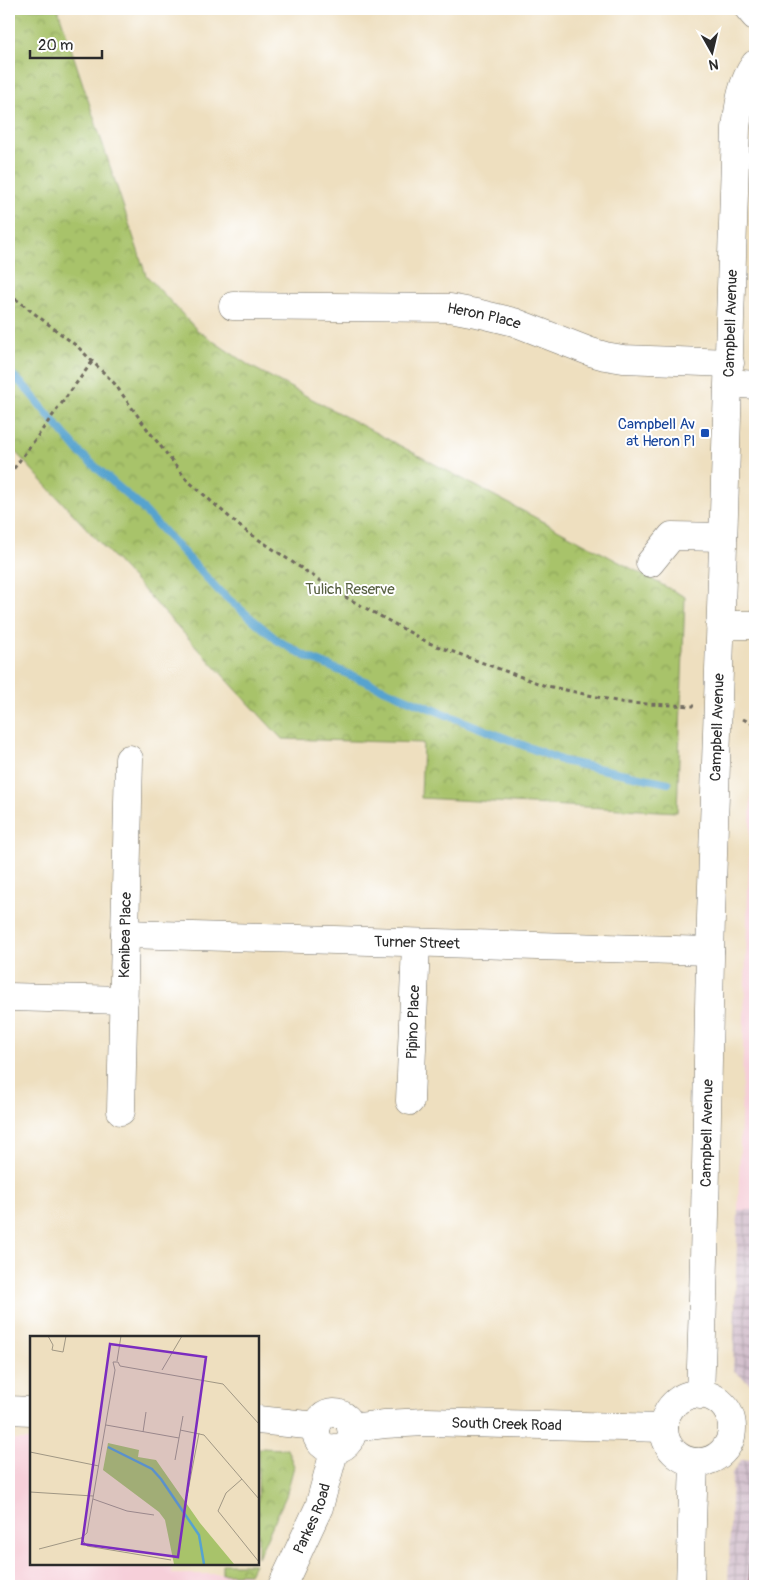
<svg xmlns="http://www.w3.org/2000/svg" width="764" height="1595" font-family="Pangolin,sans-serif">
  <defs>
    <pattern id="industrial-grid" width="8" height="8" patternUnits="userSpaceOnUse" patternTransform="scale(1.25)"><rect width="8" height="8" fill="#d1bdcb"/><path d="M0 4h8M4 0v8" fill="none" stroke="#aa9aa5"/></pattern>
    <pattern id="park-crowns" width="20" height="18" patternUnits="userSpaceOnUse" patternTransform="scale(1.25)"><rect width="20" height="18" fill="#a8c36a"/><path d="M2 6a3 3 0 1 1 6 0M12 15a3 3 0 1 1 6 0" fill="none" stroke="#899f57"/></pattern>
  </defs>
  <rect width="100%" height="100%" fill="#fff"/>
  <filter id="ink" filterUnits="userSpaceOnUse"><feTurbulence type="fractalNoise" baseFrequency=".02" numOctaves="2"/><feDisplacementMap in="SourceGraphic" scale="10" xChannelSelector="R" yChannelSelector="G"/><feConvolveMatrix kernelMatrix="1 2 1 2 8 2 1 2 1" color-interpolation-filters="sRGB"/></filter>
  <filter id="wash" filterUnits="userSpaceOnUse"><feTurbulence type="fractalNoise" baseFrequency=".0096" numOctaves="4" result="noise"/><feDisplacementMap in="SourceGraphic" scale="20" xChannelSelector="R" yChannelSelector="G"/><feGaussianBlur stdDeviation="1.12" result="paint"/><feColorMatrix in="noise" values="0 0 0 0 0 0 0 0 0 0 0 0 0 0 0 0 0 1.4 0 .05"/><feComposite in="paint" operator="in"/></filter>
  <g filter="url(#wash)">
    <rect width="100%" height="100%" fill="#eedfbf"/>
    <g fill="#f6cfd9">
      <path d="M751,795L755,796V1210H738Z"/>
      <path d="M9,1440H31V1564H172V1574H249L244,1586H9Z"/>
    </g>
    <path fill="url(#industrial-grid)" d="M738,1210H755V1586H728L732,1473L741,1460L754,1459L753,1386L733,1370Z"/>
    <g fill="url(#park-crowns)" stroke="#6a774a">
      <path d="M9,9H58L146,275L198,331L250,366L685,597L677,812L421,798L423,743L282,739L9,445Z"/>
      <path d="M258,1448L287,1449L294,1466L286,1496L258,1557Z"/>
      <path d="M222,1564H254L249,1574H222Z"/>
    </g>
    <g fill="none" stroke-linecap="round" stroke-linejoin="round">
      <path stroke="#57a3cf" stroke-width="8" d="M9,372L25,387L80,453L140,506L220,592L277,640L305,656L417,703L563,761L668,783"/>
    </g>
    <g id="blocks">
      <path fill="#d897b8" d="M750,1566H755V1586H749Z"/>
    </g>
  </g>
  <g filter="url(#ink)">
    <use href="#blocks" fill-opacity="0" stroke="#6f6a5f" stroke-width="1"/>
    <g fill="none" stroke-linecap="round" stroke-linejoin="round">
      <g stroke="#6f6a5f" stroke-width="29">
        <g id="minor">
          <path d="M749,9L755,16"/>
          <path id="s1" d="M233,306L450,308L481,314L514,322L591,352L605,356L623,359L730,363"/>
          <path d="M729,383L755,385"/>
          <path d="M650,563L672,536L723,537"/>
          <path d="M720,625H755"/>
          <path id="s2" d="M125,934L710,951"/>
          <path d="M9,997L124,1000"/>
          <path id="s3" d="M410,1101L416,943"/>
          <path id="s4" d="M121,1111L129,759"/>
          <path id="s5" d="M282,1586L319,1507L335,1448"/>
          <path d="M690,1586L694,1462"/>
        </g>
      </g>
      <g stroke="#6f6a5f" stroke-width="29">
        <g id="major">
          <circle cx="698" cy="1428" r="34"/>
          <path id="s6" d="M700,1395C706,1236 707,1076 711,917C719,654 729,391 736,128C739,105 741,83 755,64"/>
          <path d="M9,1410L31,1411"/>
          <circle cx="334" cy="1431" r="18"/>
          <path d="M258,1420L317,1426"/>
          <path id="s7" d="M351,1428L385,1424L426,1422L664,1428"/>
        </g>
      </g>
      <g stroke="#6f6a5f" stroke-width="3" stroke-dasharray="4 4" stroke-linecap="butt">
        <path d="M9,294L78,347L114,383L148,430L187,480L243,529L340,594L429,643L543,685L625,703L694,706"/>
        <path d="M9,399L12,402L9,422"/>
        <path d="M9,475L92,362"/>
        <path d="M743,719L755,725"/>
      </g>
      <use href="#minor" stroke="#fff" stroke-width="28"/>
      <use href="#major" stroke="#fff" stroke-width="28"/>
    </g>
  </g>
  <rect fill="#1a4fb4" stroke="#fff" stroke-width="2" x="700" y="428" width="10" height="10" rx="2.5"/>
  <g text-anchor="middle" stroke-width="4" stroke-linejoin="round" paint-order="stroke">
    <g font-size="15" fill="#2b2b2b" stroke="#fff">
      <text dy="5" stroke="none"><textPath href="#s1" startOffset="252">Heron Place</textPath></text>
      <text dy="5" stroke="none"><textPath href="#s6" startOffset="1072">Campbell Avenue</textPath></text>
      <text dy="5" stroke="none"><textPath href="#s6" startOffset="668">Campbell Avenue</textPath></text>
      <text dy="5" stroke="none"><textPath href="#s4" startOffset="176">Kenibea Place</textPath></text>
      <text dy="5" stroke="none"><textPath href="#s2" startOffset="292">Turner Street</textPath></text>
      <text dy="5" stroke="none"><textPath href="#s3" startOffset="79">Pipino Place</textPath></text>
      <text dy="5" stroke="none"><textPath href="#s6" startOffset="262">Campbell Avenue</textPath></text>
      <text dy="5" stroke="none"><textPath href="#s7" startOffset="156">South Creek Road</textPath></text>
      <text dy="5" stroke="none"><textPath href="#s5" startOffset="74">Parkes Road</textPath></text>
    </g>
    <g font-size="15" fill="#164399" stroke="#fff" text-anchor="end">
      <text x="695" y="429">Campbell Av<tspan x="695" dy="17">at Heron Pl</tspan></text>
    </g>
    <g font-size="15" fill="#576041" stroke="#fff">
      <text x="350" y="594">Tulich Reserve</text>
    </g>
  </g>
  <g transform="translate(30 1336)">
    <rect width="229" height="229" fill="#eedfbf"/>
    <path d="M78,107L109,114L108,121L126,124L170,187L204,228H144L135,184L129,176L73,134Z" fill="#a8c36a"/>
    <path fill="none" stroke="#57a3cf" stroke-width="2.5" d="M78,111L122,133L131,143L169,199L174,228"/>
    <path fill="none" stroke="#a09784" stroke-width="1" d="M18,0L23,9L22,14L33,16L36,0M87,25L91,0M90,30L193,48L229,88M85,34L83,26H88L90,30M132,34L152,0M76,89L149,102M150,94L174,99L229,163M113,96L116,76M0,116L69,130M145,124L153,80M212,143L196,157L188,175L229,226M0,156L63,160M157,160L169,97M63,163L97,175L124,179M51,202L57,210L141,224M9,213L51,202L57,197L85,34"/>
    <path fill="#7b2cbf" fill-opacity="0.15" stroke="#7b2cbf" stroke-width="2.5" d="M80,8L176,21L148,221L52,208Z"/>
    <rect width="229" height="229" fill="none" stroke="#2b2b2b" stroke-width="2.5"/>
  </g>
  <rect width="764" height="1595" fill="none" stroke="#fff" stroke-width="30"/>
  <g transform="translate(712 52) rotate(172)" stroke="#ffffff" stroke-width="4" paint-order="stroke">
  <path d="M0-4L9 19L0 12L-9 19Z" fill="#2b2b2b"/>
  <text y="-8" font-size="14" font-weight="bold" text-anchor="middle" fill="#2b2b2b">N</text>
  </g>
  <path d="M30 50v8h72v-8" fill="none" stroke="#2b2b2b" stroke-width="2.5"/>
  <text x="38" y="50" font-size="15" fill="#2b2b2b" stroke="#ffffff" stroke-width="4" paint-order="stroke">20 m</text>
</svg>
